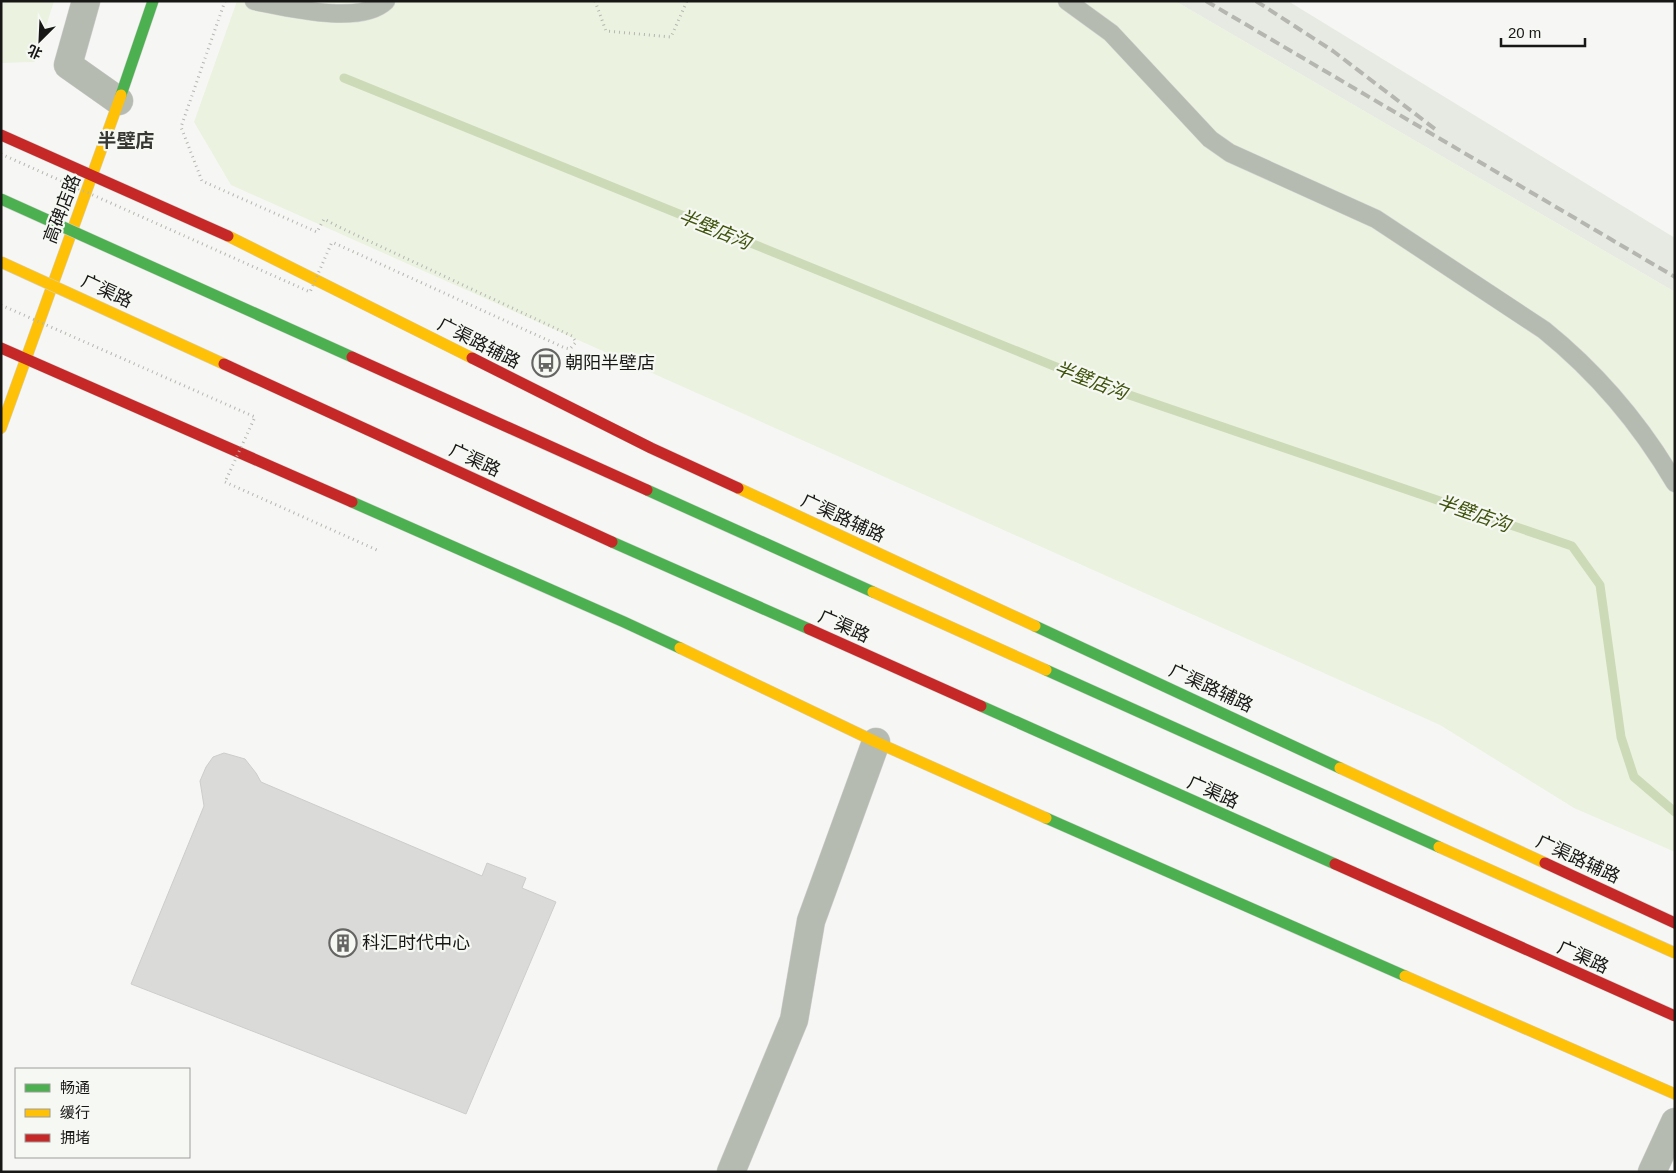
<svg xmlns="http://www.w3.org/2000/svg" width="1676" height="1173" font-family="Helvetica,'Noto Sans SC',sans-serif">
  <rect width="100%" height="100%" fill="#f6f7f4"/>
  <path fill="#e7eae2" d="M1175,1H1288L1675,238V292Z"/>
  <g fill="#ebf2e0">
    <path d="M1,1H54L35,62L1,63Z"/>
    <path d="M237,1H1175L1675,292V852L1574,808L1440,725L231,185L194,122Z"/>
  </g>
  <g fill="none" stroke-linecap="round" stroke-linejoin="round">
    <path stroke="#cddab8" stroke-width="9" d="M344,78L1103,386L1572,546L1600,585L1621,737L1634,777L1675,812"/>
  </g>
  <path fill="#dadbd9" stroke="#cdcecc" d="M224,753L245,759L256,773L261,782L482,876L487,863L526,878L522,888L556,902L466,1114L131,984L204,806L200,781L206,767L213,757Z"/>
  <g fill="none" stroke-linecap="round" stroke-linejoin="round">
    <g stroke="#d2d2d1" stroke-width="19">
      <g id="lane">
        <path d="M254,1C286,7 361,26 386,1"/>
        <path d="M1067,1L1111,33L1210,139L1230,153L1376,219L1544,330C1596,372 1641,425 1675,483"/>
      </g>
    </g>
    <g stroke="#d2d2d1" stroke-width="29">
      <g id="street">
        <path d="M86,1L68,65L119,101"/>
        <path d="M731,1172L794,1020L811,921L876,742"/>
        <path d="M1652,1172L1675,1122"/>
      </g>
    </g>
    <g stroke="#d2d2d1" stroke-width="12">
      <g id="fast">
        <path d="M121,95L153,1"/>
        <path d="M352,502L624,622L680,648"/>
        <path d="M1035,626L1340,768"/>
        <path d="M1046,818L1405,976"/>
      </g>
    </g>
    <g stroke="#d2d2d1" stroke-width="12">
      <g id="slow">
        <path d="M228,236L472,358"/>
        <path d="M1,428L121,95"/>
        <path d="M738,488L1035,626"/>
        <path d="M680,648L876,742L1046,818"/>
        <path d="M1340,768L1545,863"/>
        <path d="M1405,976L1675,1094"/>
      </g>
    </g>
    <g stroke="#d2d2d1" stroke-width="12">
      <g id="jam">
        <path d="M1,135L228,236"/>
        <path d="M1,348L352,502"/>
        <path d="M472,358L651,448L738,488"/>
        <path d="M1545,863L1675,923"/>
      </g>
    </g>
    <g stroke="#b5b6b0" stroke-width="3" stroke-dasharray="1 4" stroke-linecap="butt">
      <path d="M225,1L181,127L202,181L317,232L324,219L339,227L572,336L576,342L570,349L565,348L332,242"/>
      <path d="M595,1L606,31L671,37L687,1"/>
      <path d="M225,482L377,550"/>
    </g>
    <use href="#lane" stroke="#b6bbb1" stroke-width="18"/>
    <use href="#street" stroke="#b6bbb1" stroke-width="28"/>
    <use href="#fast" stroke="#4caf50" stroke-width="11"/>
    <use href="#slow" stroke="#ffc107" stroke-width="11"/>
    <use href="#jam" stroke="#c62828" stroke-width="11"/>
    <g stroke="#b5b6b0" stroke-width="4" stroke-dasharray="10 5" stroke-linecap="butt">
      <path d="M1206,1L1675,277"/>
      <path d="M1256,1L1333,51L1435,129"/>
    </g>
    <g stroke="#d2d2d1" stroke-width="12" stroke-linecap="butt">
      <g id="fast-bridge">
        <path d="M1,199L352,357"/>
        <path d="M647,490L873,592"/>
        <path d="M612,542L809,629"/>
        <path d="M1046,670L1439,847"/>
        <path d="M981,706L1335,864"/>
      </g>
    </g>
    <g stroke="#d2d2d1" stroke-width="12" stroke-linecap="butt">
      <g id="slow-bridge">
        <path d="M1,262L224,364"/>
        <path d="M873,592L1046,670"/>
        <path d="M1439,847L1675,953"/>
      </g>
    </g>
    <g stroke="#d2d2d1" stroke-width="12" stroke-linecap="butt">
      <g id="jam-bridge">
        <path d="M352,357L647,490"/>
        <path d="M224,364L612,542"/>
        <path d="M809,629L981,706"/>
        <path d="M1335,864L1675,1016"/>
      </g>
    </g>
    <g stroke="#b5b6b0" stroke-width="3" stroke-dasharray="1 4" stroke-linecap="butt">
      <path d="M1,154L310,292L332,242"/>
      <path d="M1,305L255,417L225,482"/>
    </g>
    <use href="#fast-bridge" stroke="#4caf50" stroke-width="11"/>
    <use href="#slow-bridge" stroke="#ffc107" stroke-width="11"/>
    <use href="#jam-bridge" stroke="#c62828" stroke-width="11"/>
  </g>
  <defs>
    <g id="bus-ring" transform="scale(1.4375)"><circle r="9.5" fill="#f6f8f3" stroke="#656564" stroke-width="1.5"/><path d="M-5-6H5V4H4V6H2V4H-2V6H-4V4H-5ZM-3.5-4V0h7V-4ZM-3.5 1.2v1.5H-2V1.2ZM2 1.2v1.5H3.5V1.2Z" fill="#656564"/></g>
    <g id="building-ring" transform="scale(1.4375)"><circle r="9.5" fill="#f6f8f3" stroke="#656564" stroke-width="1.5"/><path d="M-4-6H4V6H1V3H-1V6H-4ZM-2.5-4.3h1.7v1.8h-1.7ZM.8-4.3h1.7v1.8H.8ZM-2.5-1h1.7V.8h-1.7ZM.8-1h1.7V.8H.8Z" fill="#656564"/></g>
  </defs>
  <g fill-rule="evenodd">
    <use href="#bus-ring" x="546" y="363"/>
    <use href="#building-ring" x="343" y="943"/>
  </g>
  <g text-anchor="middle" stroke-width="4.5" stroke-linejoin="round" paint-order="stroke">
    <g font-size="18" fill="#171716" stroke="#f6f8f3">
      <text transform="translate(62 209) rotate(-69)" y="6">高碑店路</text>
      <text transform="translate(107 291) rotate(25)" y="6">广渠路</text>
      <text transform="translate(479 343) rotate(27)" y="6">广渠路辅路</text>
      <text transform="translate(475 460) rotate(25)" y="6">广渠路</text>
      <text transform="translate(843 518) rotate(25)" y="6">广渠路辅路</text>
      <text transform="translate(844 626) rotate(24)" y="6">广渠路</text>
      <text transform="translate(1211 688) rotate(25)" y="6">广渠路辅路</text>
      <text transform="translate(1213 792) rotate(24)" y="6">广渠路</text>
      <text transform="translate(1578 859) rotate(25)" y="6">广渠路辅路</text>
      <text transform="translate(1583 957) rotate(24)" y="6">广渠路</text>
    </g>
    <g font-size="18" fill="#171716" stroke="#f6f8f3" text-anchor="start">
      <text x="565" y="369">朝阳半壁店</text>
      <text x="362" y="949">科汇时代中心</text>
    </g>
    <g font-size="19" font-weight="bold" fill="#373834" stroke="#f6f8f3">
      <text x="126" y="147">半壁店</text>
    </g>
    <g font-size="19" font-style="italic" fill="#40540d" stroke="#f6f8f3">
      <text transform="translate(715 229) rotate(22)" y="7">半壁店沟</text>
      <text transform="translate(1091 380) rotate(21)" y="7">半壁店沟</text>
      <text transform="translate(1474 513) rotate(19)" y="7">半壁店沟</text>
    </g>
  </g>
  <rect width="1676" height="1173" fill="none" stroke="#171716" stroke-width="5"/>
  <rect x="15" y="1068" width="175" height="90" fill="#f6f8f3" stroke="#9d9e9b"/>
  <rect x="25" y="1084" width="25" height="8" fill="#4caf50" stroke="#9d9e9b"/>
  <text x="60" y="1093" font-size="15" fill="#171716">畅通</text>
  <rect x="25" y="1109" width="25" height="8" fill="#ffc107" stroke="#9d9e9b"/>
  <text x="60" y="1118" font-size="15" fill="#171716">缓行</text>
  <rect x="25" y="1134" width="25" height="8" fill="#c62828" stroke="#9d9e9b"/>
  <text x="60" y="1143" font-size="15" fill="#171716">拥堵</text>
  <g transform="translate(40 40) rotate(204)" stroke="#f6f8f3" stroke-width="4" paint-order="stroke">
  <path d="M0-4L9 19L0 12L-9 19Z" fill="#171716"/>
  <text y="-8" font-size="14" font-weight="bold" text-anchor="middle" fill="#171716">北</text>
  </g>
  <path d="M1501 38v8h84v-8" fill="none" stroke="#171716" stroke-width="2.5"/>
  <text x="1508" y="38" font-size="15" fill="#171716" stroke="#f6f8f3" stroke-width="4" paint-order="stroke">20 m</text>
</svg>
